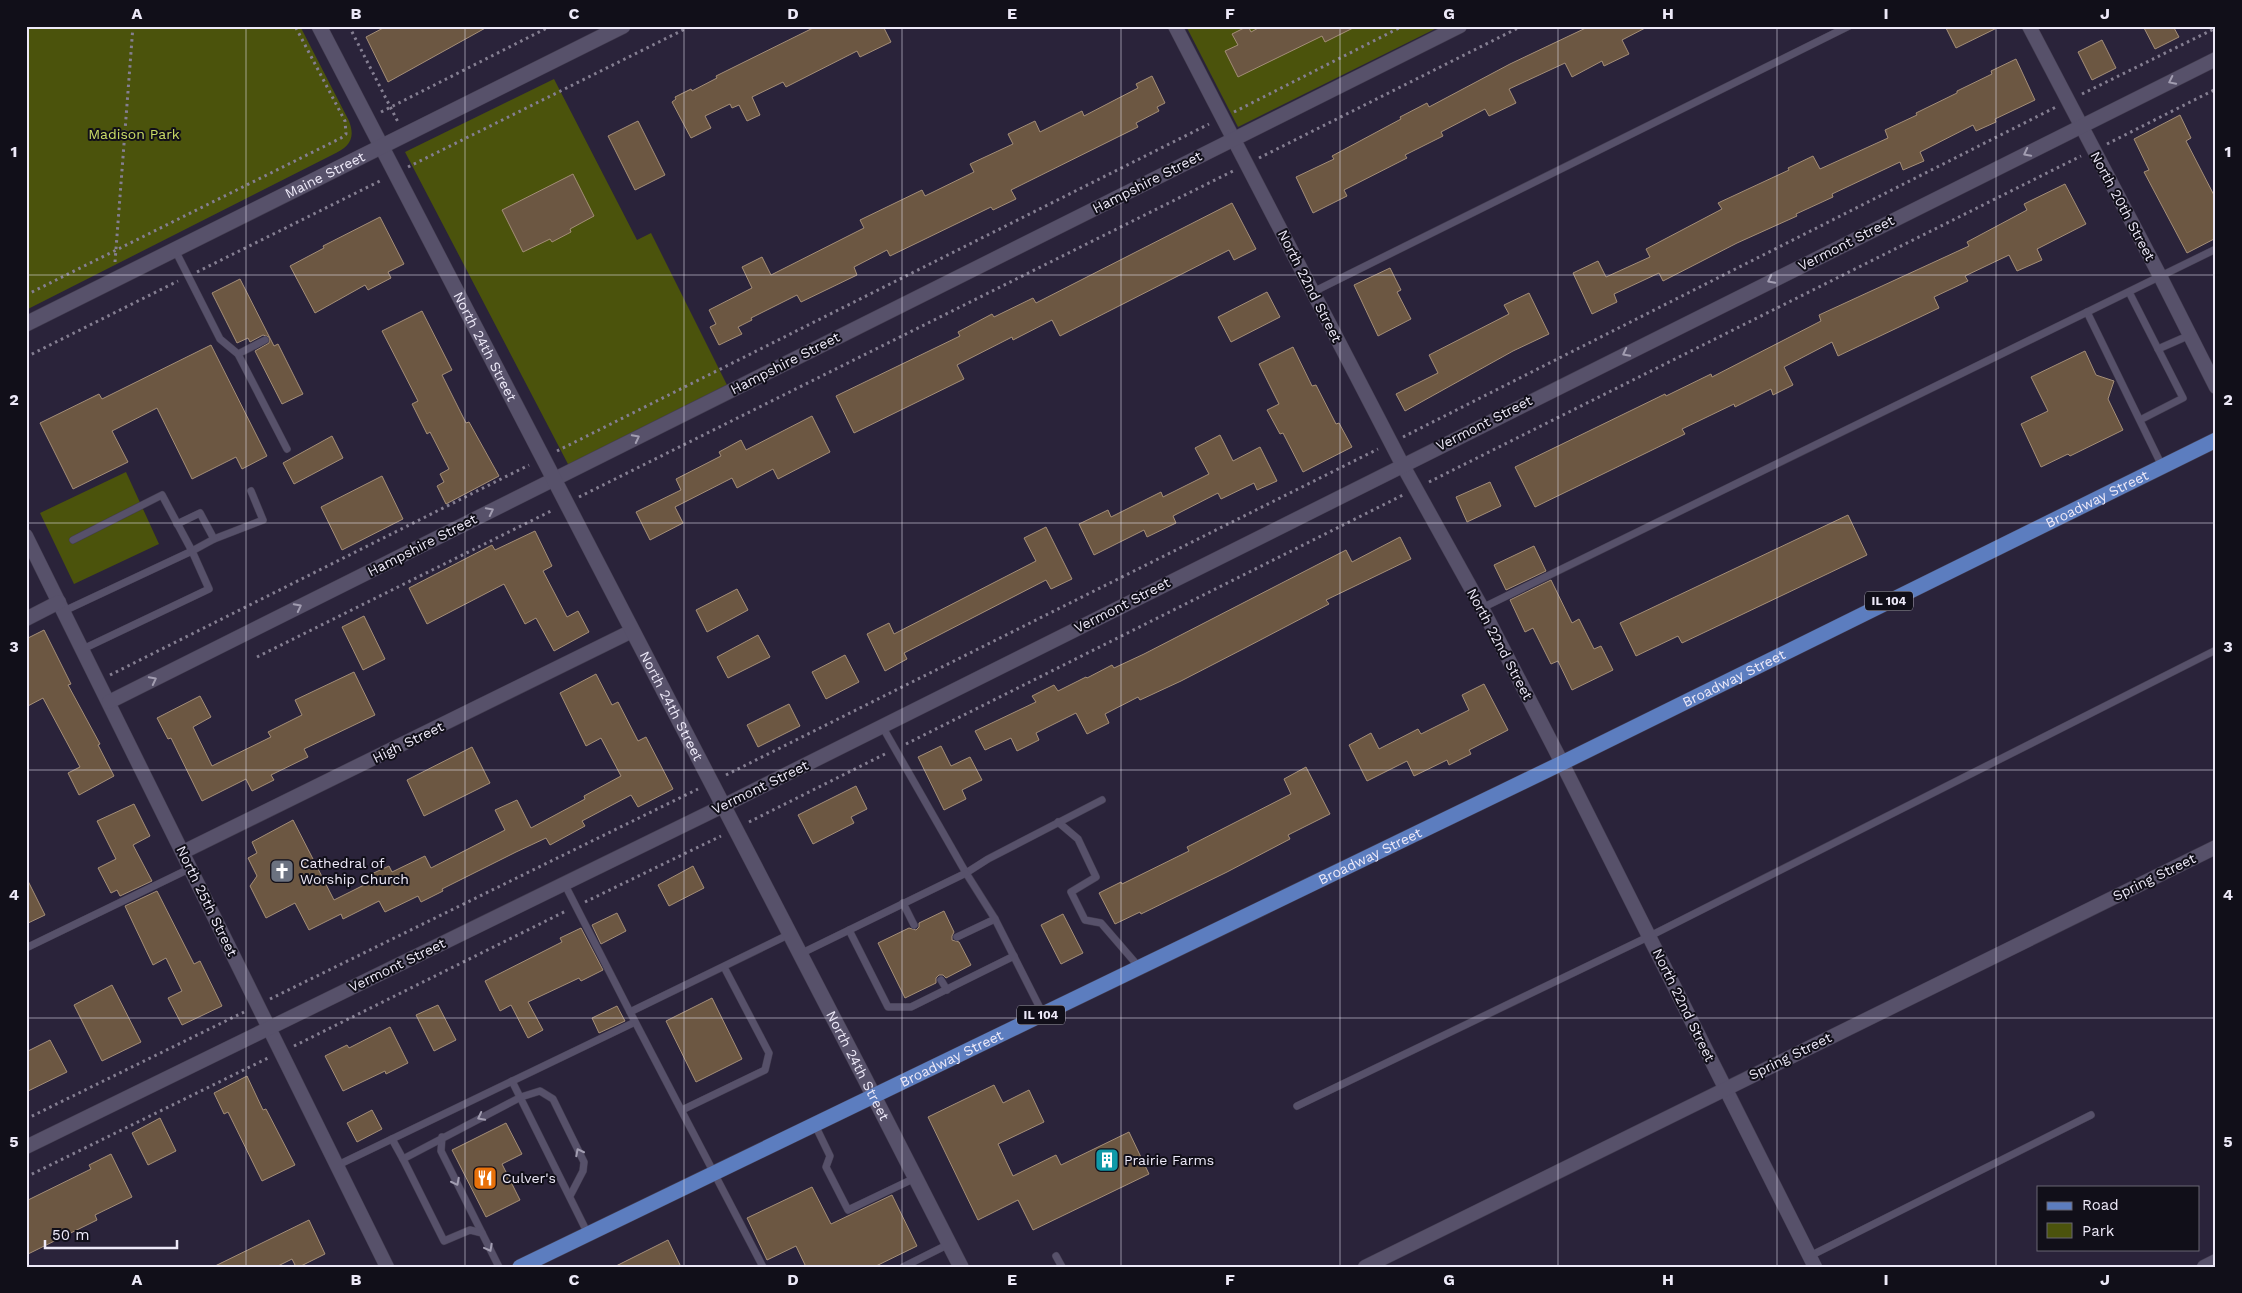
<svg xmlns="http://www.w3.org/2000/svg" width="2242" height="1293" font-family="'Work Sans',sans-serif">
  <rect width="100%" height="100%" fill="#2a233a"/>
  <g fill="#4b530c">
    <path d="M26,26H300L349,121C356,139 349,147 332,155L26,310Z"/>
    <path d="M1186,26H1441L1238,127Z"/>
    <path d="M554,79L637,240L651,233L728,387L569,466L405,152Z"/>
    <path d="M126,472L159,544L74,584L40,513Z"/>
  </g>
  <g fill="#6c5742" stroke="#a48e78">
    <path d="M387,26H489L388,82L366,37Z"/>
    <path d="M817,26H883L891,42L860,57L857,51L786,87L783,82L752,97L760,115L747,121L739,105L732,108L730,104L705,116L711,128L691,138L672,102L676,99L675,97L691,89L692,91L717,78L716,76Z"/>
    <path d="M1248,26L1251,32L1262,26H1357L1325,42L1322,36L1238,77L1225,51L1238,45L1232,34Z"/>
    <path d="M1590,26H1649L1622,40L1629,54L1604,66L1602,61L1572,77L1565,63L1509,89L1516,103L1489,116L1485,109L1441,132L1443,136L1405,155L1407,158L1344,190L1347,196L1313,213L1296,177L1334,159L1332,156L1401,119L1400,117L1427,103L1429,107L1510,64Z"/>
    <path d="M1945,26H2001L1956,48Z"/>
    <path d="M2143,26H2173L2179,37L2155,49Z"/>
    <path d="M2102,40L2116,68L2092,80L2078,52Z"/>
    <path d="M2016,59L2035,100L1995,119L1996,122L1976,131L1973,125L1920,152L1924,161L1903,170L1900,162L1832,194L1833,197L1796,214L1797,216L1737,243L1663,281L1659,273L1614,294L1617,302L1592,314L1573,273L1598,261L1606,277L1650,257L1646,249L1722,209L1718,203L1789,170L1788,168L1813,156L1820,169L1888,138L1885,130L1917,115L1916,113L1957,93V91L1992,74L1991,71Z"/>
    <path d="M1152,76L1165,103L1157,107L1159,111L1136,123L1138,127L1011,190L1016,199L993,210L991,207L890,256L887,250L854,267L857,275L801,302L797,295L751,318L752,320L738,327L742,334L719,345L710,327L716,324L709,310L752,288L742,267L762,257L771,275L864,228L860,220L922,190L925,196L974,172L970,164L1013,144L1008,134L1035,121L1040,132L1082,111L1084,116L1138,88L1136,84Z"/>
    <path d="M2180,115L2191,138L2186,141L2216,199V238L2187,253L2144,172L2149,170L2134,139Z"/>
    <path d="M638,121L665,175L635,190L608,136Z"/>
    <path d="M573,174L594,216L570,229L571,232L552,242L550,239L523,252L502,210Z"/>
    <path d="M2065,184L2086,224L2037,249L2042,260L2017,271L2009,255L1965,276L1968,281L1934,297L1939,308L1838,356L1832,342L1784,367L1793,385L1773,395L1771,389L1735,407L1734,404L1682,429L1685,434L1535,507L1515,467L1665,394L1666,396L1711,374L1712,377L1821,321L1819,315L1969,246L1967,242L2027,210L2024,204Z"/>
    <path d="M1232,203L1256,249L1234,260L1229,250L1060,336L1052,320L1013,340L1012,337L957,365L964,379L854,433L836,396L960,336L958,332L992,314L994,317L1033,298L1036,303Z"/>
    <path d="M380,217L404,264L388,272L391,278L368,290L365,285L315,313L290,266L324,248L323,246Z"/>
    <path d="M1390,268L1401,290L1397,292L1411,319L1378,336L1354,285Z"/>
    <path d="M240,279L274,346L278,344L303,394L282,404L255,351L269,343V337L263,335L250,342L248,338L237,343L212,293Z"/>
    <path d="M1267,292L1280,317L1231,342L1218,317Z"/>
    <path d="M1529,293L1549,334L1513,351L1405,411L1396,394L1438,373L1429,355L1509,314L1504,305Z"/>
    <path d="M422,311L452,370L442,375L466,423L469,422L499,476L446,504L437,486L444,482L440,474L449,469L430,432L427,434L412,404L418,401L382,331Z"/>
    <path d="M211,345L267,456L242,469L236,457L192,479L157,408L112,431L128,462L73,489L40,423L99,394L102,399Z"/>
    <path d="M1293,347L1312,386L1316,385L1336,424L1339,423L1352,447L1303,472L1283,433L1280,434L1267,410L1279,404L1259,364Z"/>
    <path d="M2085,351L2096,375L2114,381L2108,399L2123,430L2070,456L2068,454L2041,467L2021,424L2048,411L2031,377Z"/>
    <path d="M812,416L830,452L778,479L773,469L737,488L732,478L675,507L683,523L650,540L636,512L681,490L676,479L721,456L719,452L741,440L746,450Z"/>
    <path d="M1220,435L1233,461L1260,447L1277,481L1257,490L1254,483L1221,499L1218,493L1173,516L1176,523L1147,537L1144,530L1094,555L1079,524L1108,510L1111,517L1161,492L1163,497L1209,474L1195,448Z"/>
    <path d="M332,436L343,458L294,484L283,463Z"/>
    <path d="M382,476L403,519L342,550L321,507Z"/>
    <path d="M1490,482L1501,506L1467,522L1456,497Z"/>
    <path d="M1848,515L1867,555L1682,643L1678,636L1636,656L1620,623Z"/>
    <path d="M1046,527L1072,579L1051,589L1046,580L904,653L907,659L885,671L867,634L889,623L894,634L1036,561L1024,538Z"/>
    <path d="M535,531L552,566L543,571L567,617L578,611L589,632L554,651L536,618L525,624L504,584L427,624L409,588L492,545L495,550Z"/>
    <path d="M1400,537L1411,559L1326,600L1329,604L1243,649L1181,681L1140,700L1138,697L1105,714L1109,723L1087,734L1076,713L1036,733L1039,740L1017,751L1011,738L985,750L975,731L1036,702L1032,696L1054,685L1058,691L1086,677L1087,678L1112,665L1114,668L1144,654L1346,550L1352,562Z"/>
    <path d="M1534,546L1546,571L1506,590L1494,565Z"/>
    <path d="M1551,580L1572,623L1579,619L1594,649L1601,646L1613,670L1572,690L1558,661L1551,664L1533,628L1525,632L1510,600Z"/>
    <path d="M737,589L748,610L707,632L696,610Z"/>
    <path d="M364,616L385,659L363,670L342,627Z"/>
    <path d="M44,630L71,684L68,685L100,744L98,745L114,776L79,795L68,773L80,767L43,698L26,707V639Z"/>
    <path d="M758,635L770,657L728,678L717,657Z"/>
    <path d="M845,655L859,682L826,699L812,672Z"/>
    <path d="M354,672L375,715L304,749L308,757L271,775L274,780L252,791L246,779L202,801L171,738L168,739L157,718L200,696L211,717L193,727L212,766L271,737L268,732L302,715L295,700Z"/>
    <path d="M596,674L612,705L618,702L638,741L646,737L673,789L638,807L631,795L582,821L585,826L550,845L546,838L516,852L442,889L443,891L421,902L418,896L385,912L379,901L343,919L341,914L309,930L295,903L266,918L250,886L257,876L248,858L257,853L252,842L293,820L334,900L370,882L367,876L389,866L392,872L425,856L431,868L505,830L495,810L517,800L531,828L585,799L584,796L621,776L601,738L586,746L560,693Z"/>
    <path d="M1484,684L1508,730L1469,750L1471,754L1449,765L1447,760L1414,776L1407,761L1367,781L1349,745L1371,733L1379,749L1418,729L1421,734L1469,710L1462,695Z"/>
    <path d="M789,704L800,726L758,747L747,725Z"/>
    <path d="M941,746L951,766L970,757L982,780L962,790L966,799L944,810L918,757Z"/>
    <path d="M472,747L490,783L424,816L407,780Z"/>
    <path d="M1306,767L1330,814L1288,835L1290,839L1227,872L1141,914L1140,912L1115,924L1099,893L1121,882L1122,884L1189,851L1187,847L1291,794L1284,779Z"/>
    <path d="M856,786L867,809L851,817L854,823L813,844L798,815Z"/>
    <path d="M134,804L150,836L133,845L152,881L120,896L117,890L111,893L98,868L116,859L97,821Z"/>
    <path d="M693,866L704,888L669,906L658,885Z"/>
    <path d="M26,877L45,915L26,924Z"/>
    <path d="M157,891L194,964L200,961L222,1006L182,1025L168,998L182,991L166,958L153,965L125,906Z"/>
    <path d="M944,911L954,932L952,936V940L959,942L971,965L946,978L943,975H939L936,978V983L905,998L878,943L909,928L916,930L919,927V923Z"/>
    <path d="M617,913L626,931L601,944L592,925Z"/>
    <path d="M1063,914L1083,953L1061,964L1041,925Z"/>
    <path d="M581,928L603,970L581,981L579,978L528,1002L543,1030L528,1038L511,1005L500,1011L485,981L562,942L560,938Z"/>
    <path d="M112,985L141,1042L102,1061L74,1005Z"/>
    <path d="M712,998L742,1059L696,1082L666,1021Z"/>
    <path d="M438,1005L456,1040L434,1051L416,1015Z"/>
    <path d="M617,1006L625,1021L599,1033L592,1018Z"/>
    <path d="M390,1027L408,1063L386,1074L385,1071L343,1091L325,1056L347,1045L349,1048Z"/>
    <path d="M50,1040L67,1072L26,1092V1052Z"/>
    <path d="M247,1076L263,1110L266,1109L295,1165L262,1181L228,1112L224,1114L214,1093Z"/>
    <path d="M994,1085L1003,1103L1029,1090L1044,1122L998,1144L1013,1176L1056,1155L1061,1165L1129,1132L1149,1174L1033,1230L1018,1200L978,1220L928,1117Z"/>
    <path d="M372,1110L382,1129L357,1142L347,1123Z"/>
    <path d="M160,1118L176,1151L148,1165L132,1133Z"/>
    <path d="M506,1123L522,1154L502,1164L520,1200L486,1217L452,1150Z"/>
    <path d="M111,1154L132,1197L95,1215L97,1220L26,1255V1201L91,1169L89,1165Z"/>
    <path d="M812,1187L831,1224L892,1195L917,1246L874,1267H806L796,1246L767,1260L747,1218Z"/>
    <path d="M309,1220L325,1254L299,1267H296L292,1259L276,1267H213Z"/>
    <path d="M668,1240L681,1267H614Z"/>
  </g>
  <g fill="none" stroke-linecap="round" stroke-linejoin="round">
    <g stroke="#433d50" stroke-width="8">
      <g id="lane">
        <path d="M175,250L220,339L238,354L287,449"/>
        <path d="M1313,292L1849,26"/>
        <path d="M2129,292L2183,398L2140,420"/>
        <path d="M2087,312L2162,466"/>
        <path d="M2158,349L2190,335"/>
        <path d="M238,354L265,340"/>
        <path d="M214,539L263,520L251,491"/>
        <path d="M1482,608L2216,249"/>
        <path d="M64,611L192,551L162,495L73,540"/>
        <path d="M83,649L209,589L192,551L214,539L200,513L177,524"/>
        <path d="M882,726L966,873L988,859L1102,800"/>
        <path d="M1058,822L1078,839L1096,877L1071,892L1085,920L1101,923L1139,967"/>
        <path d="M564,883L630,1012"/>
        <path d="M903,903L914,925"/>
        <path d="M849,930L888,1007H911L1014,956"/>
        <path d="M957,937L995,919"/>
        <path d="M26,948L191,868"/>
        <path d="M800,954L966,873L995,919L1043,1014"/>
        <path d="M941,980L947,990"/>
        <path d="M512,1081L588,1234"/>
        <path d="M1297,1106L1650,936L2216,650"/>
        <path d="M682,1110L765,1070L769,1053L724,967"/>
        <path d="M815,1125L830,1156L826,1167L848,1210L915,1178"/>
        <path d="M442,1137L441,1151L482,1233"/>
        <path d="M392,1139L403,1159"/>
        <path d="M338,1165L635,1022"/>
        <path d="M1056,1256L1062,1267"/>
        <path d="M1810,1256L2091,1115"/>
        <path d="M499,1267L482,1233L470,1230L444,1241L403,1159L521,1097L540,1091L553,1099L584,1162L583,1171L570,1196"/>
        <path d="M763,1267L630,1012L790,934"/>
        <path d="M903,1267L949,1244"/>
      </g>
    </g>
    <g stroke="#433d50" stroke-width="15">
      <g id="street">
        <path d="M1175,26L1402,464L1482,608L1562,763L1815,1267"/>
        <path d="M2029,26L2160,276L2216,387"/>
        <path d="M26,536L387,1267"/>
        <path d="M26,619L59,602"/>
        <path d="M109,702L1460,26"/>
        <path d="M183,852L632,631"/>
        <path d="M26,1147L723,806L2216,59"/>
        <path d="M1365,1267L2216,847"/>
        <path d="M2204,1267L2216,1261"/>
      </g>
    </g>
    <g stroke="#433d50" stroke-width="16">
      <g id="secondary">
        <path id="s1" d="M319,26L864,1077L961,1267"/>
        <path id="s2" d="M26,324L623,26"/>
      </g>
    </g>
    <g stroke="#433d50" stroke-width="16">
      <g id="primary">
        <path id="s3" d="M520,1267L1562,763L2216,440"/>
      </g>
    </g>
    <g stroke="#857f92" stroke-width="3" stroke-dasharray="2.5 4" stroke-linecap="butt">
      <path d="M349,26L398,122"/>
      <path d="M2082,94L2216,28"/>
      <path d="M381,112L551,26"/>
      <path d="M1234,112L1403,26"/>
      <path d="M2107,144L2216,89"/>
      <path d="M1259,158L1522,26"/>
      <path d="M408,167L691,26"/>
      <path d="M115,262L133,26"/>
      <path d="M197,272L382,180"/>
      <path d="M26,295L341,138L346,134L345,121L295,26"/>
      <path d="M26,357L178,281"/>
      <path d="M1403,437L2056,107"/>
      <path d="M557,451L1209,124"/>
      <path d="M1429,482L2081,156"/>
      <path d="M579,497L1233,171"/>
      <path d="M257,657L553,510"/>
      <path d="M110,675L529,465"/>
      <path d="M906,744L1403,495"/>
      <path d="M726,775L1378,449"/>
      <path d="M749,822L885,754"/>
      <path d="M585,902L721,836"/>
      <path d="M270,999L698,789"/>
      <path d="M294,1046L566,911"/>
      <path d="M26,1119L244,1012"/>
      <path d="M26,1177L268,1058"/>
    </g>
    <use href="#lane" stroke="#57516a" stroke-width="7"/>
    <use href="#street" stroke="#57516a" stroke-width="14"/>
    <use href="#secondary" stroke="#57516a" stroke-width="15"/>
    <use href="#primary" stroke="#5c7dbf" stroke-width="15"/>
  </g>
  <defs><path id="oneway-chevron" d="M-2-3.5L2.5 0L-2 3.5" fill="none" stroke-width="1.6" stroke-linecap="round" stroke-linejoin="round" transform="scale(1.25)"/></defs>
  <g stroke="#a29db1">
    <use href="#oneway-chevron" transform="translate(2172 81) rotate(154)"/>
    <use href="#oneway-chevron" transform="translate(2027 153) rotate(153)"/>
    <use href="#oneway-chevron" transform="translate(1771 280) rotate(153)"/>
    <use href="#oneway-chevron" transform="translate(1626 353) rotate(153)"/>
    <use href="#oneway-chevron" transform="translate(636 438) rotate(-27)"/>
    <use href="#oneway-chevron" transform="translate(490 511) rotate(-27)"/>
    <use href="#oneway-chevron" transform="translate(298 607) rotate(-27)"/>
    <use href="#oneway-chevron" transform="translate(153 680) rotate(-27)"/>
    <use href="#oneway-chevron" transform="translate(481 1117) rotate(153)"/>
    <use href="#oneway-chevron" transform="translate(579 1152) rotate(-117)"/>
    <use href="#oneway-chevron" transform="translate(456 1182) rotate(63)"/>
    <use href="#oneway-chevron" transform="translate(489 1248) rotate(62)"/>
  </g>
  <path fill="none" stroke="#ede9f8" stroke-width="1" stroke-opacity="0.55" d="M246,26V1267M465,26V1267M684,26V1267M902,26V1267M1121,26V1267M1340,26V1267M1558,26V1267M1777,26V1267M1996,26V1267M26,275H2216M26,523H2216M26,770H2216M26,1018H2216"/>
  <defs>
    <g id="church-square" transform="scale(1.25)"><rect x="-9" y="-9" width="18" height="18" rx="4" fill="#6b7280" stroke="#110f19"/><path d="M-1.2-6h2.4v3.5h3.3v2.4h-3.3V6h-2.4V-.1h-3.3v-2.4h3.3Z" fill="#fff"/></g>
    <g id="building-square" transform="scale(1.25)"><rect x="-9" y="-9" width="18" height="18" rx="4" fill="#0f9aa8" stroke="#110f19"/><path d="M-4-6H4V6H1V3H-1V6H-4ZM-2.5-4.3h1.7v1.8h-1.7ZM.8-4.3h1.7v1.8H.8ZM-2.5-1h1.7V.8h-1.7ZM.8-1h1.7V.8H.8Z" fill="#fff"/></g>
    <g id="restaurant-square" transform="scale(1.25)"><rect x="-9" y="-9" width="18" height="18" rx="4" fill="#e8710a" stroke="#110f19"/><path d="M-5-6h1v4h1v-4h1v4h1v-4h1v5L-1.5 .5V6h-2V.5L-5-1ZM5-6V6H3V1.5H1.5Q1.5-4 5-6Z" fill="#fff"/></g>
  </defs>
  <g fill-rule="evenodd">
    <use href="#church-square" x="282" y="871"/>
    <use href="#building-square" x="1107" y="1160"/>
    <use href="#restaurant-square" x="485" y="1178"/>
  </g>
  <g text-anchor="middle" stroke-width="4" stroke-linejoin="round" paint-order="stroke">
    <g fill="#110f19" stroke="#aba8b5" stroke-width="1">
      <rect x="1865" y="591.5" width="48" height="19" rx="4"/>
      <rect x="1017" y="1005.5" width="48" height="19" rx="4"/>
    </g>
    <g font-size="12" font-weight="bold" fill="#ede9f8">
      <text x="1889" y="605">IL 104</text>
      <text x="1041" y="1019">IL 104</text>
    </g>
    <g font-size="14" fill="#cbdd66" stroke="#110f19">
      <text x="134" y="139">Madison Park</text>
    </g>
    <g font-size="14" fill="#ede9f8" stroke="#110f19">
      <text dy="5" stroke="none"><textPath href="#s2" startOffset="334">Maine Street</textPath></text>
      <text transform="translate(1147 182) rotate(-27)" y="5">Hampshire Street</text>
      <text transform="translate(2123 206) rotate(62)" y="5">North 20th Street</text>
      <text transform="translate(1846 243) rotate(-27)" y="5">Vermont Street</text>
      <text transform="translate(1310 286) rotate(63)" y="5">North 22nd Street</text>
      <text dy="5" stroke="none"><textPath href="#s1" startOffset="361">North 24th Street</textPath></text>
      <text transform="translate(785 363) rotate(-27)" y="5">Hampshire Street</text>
      <text transform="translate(1484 423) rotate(-27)" y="5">Vermont Street</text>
      <text dy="5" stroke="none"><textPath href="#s3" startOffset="1754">Broadway Street</textPath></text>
      <text transform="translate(422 545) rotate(-27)" y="5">Hampshire Street</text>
      <text transform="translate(1122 605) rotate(-27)" y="5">Vermont Street</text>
      <text transform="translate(1500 644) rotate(62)" y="5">North 22nd Street</text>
      <text dy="5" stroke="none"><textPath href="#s3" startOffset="1349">Broadway Street</textPath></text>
      <text dy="5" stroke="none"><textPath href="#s1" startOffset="766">North 24th Street</textPath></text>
      <text transform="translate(408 742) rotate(-26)" y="5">High Street</text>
      <text transform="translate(760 787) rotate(-26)" y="5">Vermont Street</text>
      <text dy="5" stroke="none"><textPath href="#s3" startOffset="944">Broadway Street</textPath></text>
      <text transform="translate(2154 877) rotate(-26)" y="5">Spring Street</text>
      <text transform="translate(207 901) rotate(64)" y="5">North 25th Street</text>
      <text transform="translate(397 965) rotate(-26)" y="5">Vermont Street</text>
      <text transform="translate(1684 1005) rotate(64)" y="5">North 22nd Street</text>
      <text transform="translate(1790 1056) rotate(-26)" y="5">Spring Street</text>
      <text dy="5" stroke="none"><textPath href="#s3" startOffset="479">Broadway Street</textPath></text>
      <text dy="5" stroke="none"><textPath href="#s1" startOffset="1171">North 24th Street</textPath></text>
    </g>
    <g font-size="14" fill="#ede9f8" stroke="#110f19" text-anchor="start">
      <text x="300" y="868">Cathedral of<tspan x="300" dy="16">Worship Church</tspan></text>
      <text x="1124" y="1165">Prairie Farms</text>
      <text x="502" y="1183">Culver's</text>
    </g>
  </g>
  <rect width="2242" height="1293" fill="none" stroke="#110f19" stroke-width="55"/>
  <rect x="2037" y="1186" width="162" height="65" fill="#110f19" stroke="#696672"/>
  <rect x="2047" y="1202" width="25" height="8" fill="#5c7dbf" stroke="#696672"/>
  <text x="2082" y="1210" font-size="15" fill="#ede9f8">Road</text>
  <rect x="2047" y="1223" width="25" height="15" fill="#4b530c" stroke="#696672"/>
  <text x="2082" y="1236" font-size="15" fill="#ede9f8">Park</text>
  <path d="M45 1240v8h132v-8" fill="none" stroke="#ede9f8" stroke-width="2.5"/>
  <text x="52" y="1240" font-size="15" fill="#ede9f8" stroke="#110f19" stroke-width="4" paint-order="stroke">50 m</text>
  <rect x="28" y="28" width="2186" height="1238" fill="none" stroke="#ede9f8" stroke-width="2"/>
  <g font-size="16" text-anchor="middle" font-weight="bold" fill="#ede9f8">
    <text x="137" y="19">A</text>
    <text x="356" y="19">B</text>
    <text x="574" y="19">C</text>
    <text x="793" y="19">D</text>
    <text x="1012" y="19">E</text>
    <text x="1230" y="19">F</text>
    <text x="1449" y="19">G</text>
    <text x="1668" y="19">H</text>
    <text x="1886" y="19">I</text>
    <text x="2105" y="19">J</text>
    <text x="14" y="157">1</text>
    <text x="2228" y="157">1</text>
    <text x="14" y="405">2</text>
    <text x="2228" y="405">2</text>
    <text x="14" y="652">3</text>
    <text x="2228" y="652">3</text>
    <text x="14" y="900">4</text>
    <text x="2228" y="900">4</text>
    <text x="14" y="1147">5</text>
    <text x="2228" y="1147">5</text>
    <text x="137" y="1285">A</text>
    <text x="356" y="1285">B</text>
    <text x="574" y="1285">C</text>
    <text x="793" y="1285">D</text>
    <text x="1012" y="1285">E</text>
    <text x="1230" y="1285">F</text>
    <text x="1449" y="1285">G</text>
    <text x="1668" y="1285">H</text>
    <text x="1886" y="1285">I</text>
    <text x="2105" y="1285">J</text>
  </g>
</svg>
